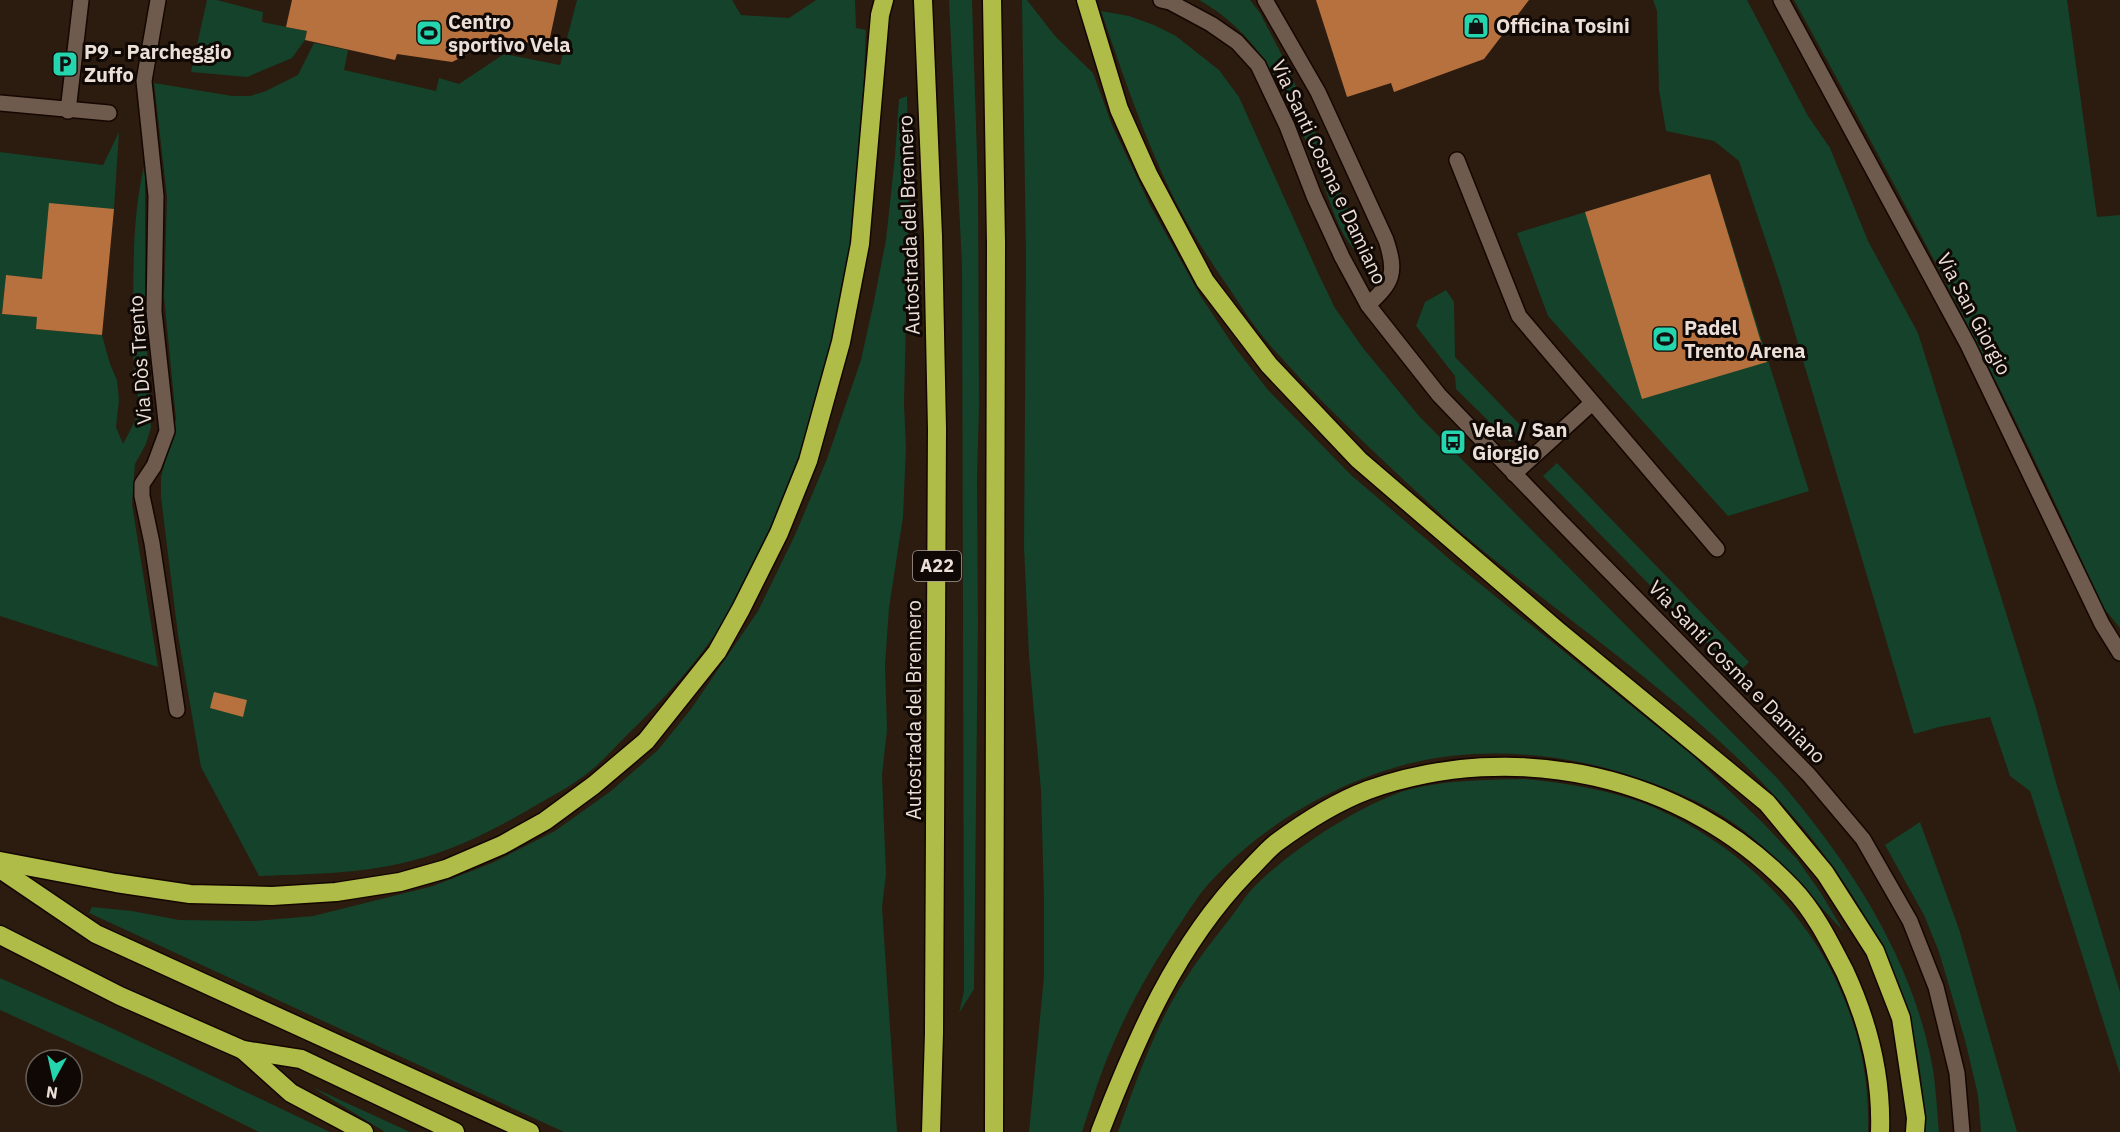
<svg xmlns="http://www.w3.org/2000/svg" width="2120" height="1132" font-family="'IBM Plex Sans',sans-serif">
  <rect width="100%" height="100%" fill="#2c1b0f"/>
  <g fill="#14422a">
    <path d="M207,0H217L263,12L262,22L307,31L305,40L292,58L247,77L191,72Z"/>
    <path d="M577,0H732L741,15L789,18L816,0H855L856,28L866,30C863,100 861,171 851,241C835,370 794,507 726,618C699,661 663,700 627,735C615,747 603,761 589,772C574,784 556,794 540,803C500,827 456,850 411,861C362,874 310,874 259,876L201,767L178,635L161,497V477L176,419L164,297L167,197L154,83L232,96H250L266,91L298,75L314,43L348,50L344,70L436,91L439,78L459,84L504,54L560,65Z"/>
    <path d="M949,0H972L978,186L979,406L977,479L978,623L974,989L959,1013L964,991L962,266Z"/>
    <path d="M1022,0H1027L1055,36L1093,73L1112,125L1150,205L1200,295L1233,345L1268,390L1351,475L1453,562L1692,755L1762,822L1797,859L1821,893L1844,932C1809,895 1774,851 1732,822C1702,802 1669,788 1635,777C1576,757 1513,749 1450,756C1365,766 1273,815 1215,877C1200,892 1188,912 1176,930C1147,973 1121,1021 1103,1069C1095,1090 1089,1111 1082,1132H1029L1044,976V899L1041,791L1029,656L1024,547L1026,257Z"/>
    <path d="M1199,0H1250L1260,13L1287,65L1359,236L1361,248L1354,250C1338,230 1332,207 1323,184C1294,112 1271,41 1199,0Z"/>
    <path d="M1653,0H1747L1808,116L1830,148L1868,241L1918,333L2036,708L2057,786L2120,992V1074L2030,791L2010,776L1990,717L1939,727L1914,734L1780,283L1739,161L1714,141L1666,131L1659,90L1657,11Z"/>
    <path d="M1794,0H2067L2097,217L2120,215V628L2102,606C2011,399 1903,199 1794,0Z"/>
    <path d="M1101,11L1129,16L1154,25L1176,36L1219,70L1239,97L1319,275L1335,308L1363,348L1419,416L1778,779C1849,862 1911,955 1932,1064C1936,1086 1937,1110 1939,1132H1924C1925,1102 1921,1075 1916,1046C1905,991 1882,942 1852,895C1754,741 1600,649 1464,535C1444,518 1425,499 1405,481C1361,440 1318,399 1278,354C1260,335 1245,313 1231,291C1205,254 1180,214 1162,173C1138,120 1120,66 1101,11Z"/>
    <path d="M907,96L909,202L904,402L906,448L903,517L889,608L885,665L887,730L882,775L886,874L882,907L897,1132H564L89,913L92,907L132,911L179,920L255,921L313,916L433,886L492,863L555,831L611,791L658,750L691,709L758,611L795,535L827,459L861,360L874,301L886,240L895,156L899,99Z"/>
    <path d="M119,132L114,209L42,279L6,276L2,314L37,317V329L102,335L110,364L117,380L119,400L116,427L123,444C127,436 132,428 135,420C143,398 133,373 133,351C134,288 130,223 145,162V318L151,427L146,444L135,464L132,504L158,667L0,616V152L103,165Z"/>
    <path d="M1710,174L1809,491L1728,516L1548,316L1517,233Z"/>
    <path d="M1446,290L1454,302L1455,357L1525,430L1510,442L1456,389L1455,376L1416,326L1425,302Z"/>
    <path d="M1557,463L1749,662L1737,674L1543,476Z"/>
    <path d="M1525,779C1568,783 1612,790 1653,807C1783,864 1873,988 1868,1132H1118C1129,1101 1140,1069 1154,1038C1173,993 1201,954 1232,916C1240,905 1247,893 1257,884C1293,849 1351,811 1398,793C1435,780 1485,780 1525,779Z"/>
    <path d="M1920,822L1959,929L2017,1132H1981L1978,1095L1965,1040L1939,952L1924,915L1885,845Z"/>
    <path d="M0,978L105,1025L330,1132H259L154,1080L0,1010Z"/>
    <path d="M312,1087L410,1132H385Z"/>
  </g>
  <g fill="#b7713e">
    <path d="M292,0H558L548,47L490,34L483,47L452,62L397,54L395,60L305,40L307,31L286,27Z"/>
    <path d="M1316,0H1529L1484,59L1394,92L1391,83L1347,97Z"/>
    <path d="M1710,174L1767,362L1642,399L1585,212Z"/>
    <path d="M49,203L114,209L102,335L36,329L37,317L2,314L6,275L42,279Z"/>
    <path d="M214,692L247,700L243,717L210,708Z"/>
  </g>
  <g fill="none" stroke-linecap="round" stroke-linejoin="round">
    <g stroke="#140600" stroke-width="18">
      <g id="minor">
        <path d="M158,0L144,81L156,196L154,312L167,431L154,466L142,484V496L152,543L177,710"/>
        <path d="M1161,0L1170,2L1211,24L1237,42L1258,65L1287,126L1314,196L1342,257L1368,305L1439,395L1560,521L1809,775L1863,839L1910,921L1936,987L1957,1073L1962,1132"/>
        <path d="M1265,0L1318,92L1386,240C1397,273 1393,282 1368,305"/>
        <path d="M1781,0L1968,345L2102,624L2120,653"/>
        <path d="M0,103L109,113"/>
        <path d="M68,111L81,0"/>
        <path d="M1457,160L1519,316L1717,549"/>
        <path d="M1514,474L1592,403"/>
      </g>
    </g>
    <g stroke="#140600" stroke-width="21">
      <g id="highway">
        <path d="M923,0L933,236L937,429L934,1033L931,1132"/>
        <path d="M992,0L996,243L994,1132"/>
        <path d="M1086,0L1119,109L1148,174L1205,281L1269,365L1359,460L1557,630L1767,803L1825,873L1875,951L1901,1018L1916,1118L1915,1132"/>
        <path d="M0,861L116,883L190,894L272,896L336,892L400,882L446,869L502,845L545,821L594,785L646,741L717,652L741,609L779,533L808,461L841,342L860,244L880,15L884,0"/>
        <path d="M0,869L96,934L530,1132"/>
        <path d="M0,935L120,996L243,1050L301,1059L455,1132"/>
        <path d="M243,1050L291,1093L364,1132"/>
        <path d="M1100,1132C1136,1039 1176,945 1247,872C1256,863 1266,851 1276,843C1303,823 1336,802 1368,790C1515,738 1684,774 1792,888C1815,912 1830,943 1845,972C1868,1022 1882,1076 1880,1132"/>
      </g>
    </g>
    <use href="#minor" stroke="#6f5b4d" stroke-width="15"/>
    <use href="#highway" stroke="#afbd48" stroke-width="18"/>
  </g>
  <defs>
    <g id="shop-square" transform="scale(1.35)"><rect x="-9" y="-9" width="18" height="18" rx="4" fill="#24d5ae" stroke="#0f0804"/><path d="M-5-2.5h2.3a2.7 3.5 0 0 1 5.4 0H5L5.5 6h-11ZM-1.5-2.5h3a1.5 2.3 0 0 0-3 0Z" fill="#111"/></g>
    <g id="stadium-square" transform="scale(1.35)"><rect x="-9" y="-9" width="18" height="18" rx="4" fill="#24d5ae" stroke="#0f0804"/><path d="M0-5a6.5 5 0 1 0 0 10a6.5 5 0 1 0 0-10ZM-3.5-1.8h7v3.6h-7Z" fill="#111"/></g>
    <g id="parking-square" transform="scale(1.35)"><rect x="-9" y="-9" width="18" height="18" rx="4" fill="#24d5ae" stroke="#0f0804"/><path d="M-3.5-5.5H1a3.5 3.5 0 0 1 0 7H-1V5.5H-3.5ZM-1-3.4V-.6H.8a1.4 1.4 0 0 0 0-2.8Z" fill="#111"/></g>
    <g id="bus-square" transform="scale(1.35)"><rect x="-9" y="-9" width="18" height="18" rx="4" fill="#24d5ae" stroke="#0f0804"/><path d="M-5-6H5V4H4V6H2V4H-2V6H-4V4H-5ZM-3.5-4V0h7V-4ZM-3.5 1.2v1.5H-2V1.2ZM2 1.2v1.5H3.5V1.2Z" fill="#111"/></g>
  </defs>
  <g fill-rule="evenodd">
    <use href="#shop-square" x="1476" y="26"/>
    <use href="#stadium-square" x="429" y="33"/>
    <use href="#parking-square" x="65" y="64"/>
    <use href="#stadium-square" x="1665" y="339"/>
    <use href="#bus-square" x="1453" y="442"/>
  </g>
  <g text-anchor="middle" stroke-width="6" stroke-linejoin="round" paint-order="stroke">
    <rect fill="#0f0804" stroke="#a99e98" stroke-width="1.5" x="913" y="551" width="48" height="30" rx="4.5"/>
    <g font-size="18" font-weight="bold" fill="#ebdfd7">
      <text x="937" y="572">A22</text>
    </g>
    <g font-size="20" font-weight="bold" fill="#ebdfd7" stroke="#0f0804" text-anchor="start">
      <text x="448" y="29">Centro<tspan x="448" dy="23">sportivo Vela</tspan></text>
      <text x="1496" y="33">Officina Tosini</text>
      <text x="84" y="59">P9 - Parcheggio<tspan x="84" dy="23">Zuffo</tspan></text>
      <text x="1684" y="335">Padel<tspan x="1684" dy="23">Trento Arena</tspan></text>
      <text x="1472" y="437">Vela / San<tspan x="1472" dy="23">Giorgio</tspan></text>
    </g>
    <g font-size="20" fill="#ebdfd7" stroke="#0f0804">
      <text transform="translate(1329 172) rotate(65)" y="7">Via Santi Cosma e Damiano</text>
      <text transform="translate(909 225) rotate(-92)" y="7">Autostrada del Brennero</text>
      <text transform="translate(1974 314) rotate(62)" y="7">Via San Giorgio</text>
      <text transform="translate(140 360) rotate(-94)" y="7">Via Dòs Trento</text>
      <text transform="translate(1737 672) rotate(46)" y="7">Via Santi Cosma e Damiano</text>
      <text transform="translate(914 710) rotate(-90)" y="7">Autostrada del Brennero</text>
    </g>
  </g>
  <g transform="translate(54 1078) rotate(188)"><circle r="28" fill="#0f0804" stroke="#675e58" stroke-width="1.5"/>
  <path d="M0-4.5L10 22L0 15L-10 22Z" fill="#24d5ae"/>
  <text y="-9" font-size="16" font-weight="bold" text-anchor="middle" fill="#ebdfd7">N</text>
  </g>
</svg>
